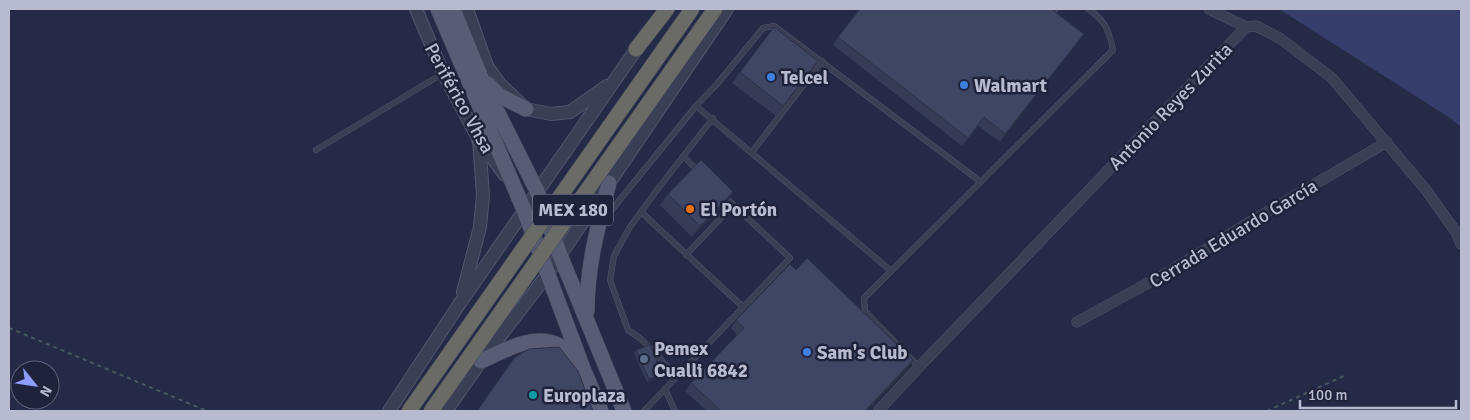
<svg xmlns="http://www.w3.org/2000/svg" width="1470" height="420" font-family="Signika,sans-serif">
  <rect width="100%" height="100%" fill="#252b46"/>
  <path fill="#363f6c" d="M1279,9H1461V127L1450,118Z"/>
  <g fill="none" stroke-linecap="round" stroke-linejoin="round">
    <g stroke="#52566d" stroke-width="6">
      <g id="service">
        <path d="M1054,11L1056,9"/>
        <path d="M696,106L891,271"/>
        <path d="M316,150L442,74"/>
        <path d="M752,152L822,61"/>
        <path d="M683,156L698,171"/>
        <path d="M641,212L743,307"/>
        <path d="M604,216L610,212L696,106L718,83L763,28L774,26L981,182"/>
        <path d="M686,255L733,205"/>
        <path d="M919,367L865,311L864,298L1113,50C1109,30 1105,20 1088,9"/>
        <path d="M677,376L641,339L628,330L610,280L614,256L630,227L657,190L713,118"/>
        <path d="M665,389L675,411"/>
        <path d="M644,411L790,258L724,196"/>
      </g>
    </g>
    <g stroke="#52566d" stroke-width="11">
      <g id="minor">
        <path d="M1209,9L1246,27"/>
        <path d="M1077,322L1172,270L1255,219L1387,142"/>
        <path d="M878,411L919,367L1246,27L1256,26L1281,39L1332,78L1426,190L1456,232L1461,244"/>
      </g>
    </g>
    <g stroke="#52566d" stroke-width="14">
      <g id="tertiary">
        <path d="M416,9L443,73L479,140L505,175"/>
        <path d="M467,9L487,66L500,84L526,109L551,114L570,112L607,86"/>
        <path d="M463,292L480,227L483,195L479,140"/>
        <path d="M389,411L460,303L642,41"/>
        <path d="M446,411L481,361L544,279L727,9"/>
      </g>
    </g>
    <g stroke="#40455c" stroke-width="16">
      <g id="primary">
        <path d="M438,9L524,210L584,371L601,411"/>
        <path d="M453,9L485,87L537,191L560,255L624,411"/>
        <path d="M488,84L500,96L526,109"/>
        <path d="M479,140L483,115"/>
        <path d="M587,311C587,266 598,226 609,183"/>
        <path d="M481,361C504,351 534,332 560,346C567,350 573,360 579,366"/>
      </g>
    </g>
    <g stroke="#41465d" stroke-width="16">
      <path id="trunk" d="M636,49L667,9"/>
    </g>
    <g stroke="#465963" stroke-width="2" stroke-dasharray="4 4" stroke-linecap="butt">
      <path d="M9,328L207,411"/>
      <path d="M1267,411L1346,375"/>
    </g>
    <use href="#service" stroke="#3a3f55" stroke-width="5"/>
    <use href="#minor" stroke="#3a3f55" stroke-width="10"/>
    <use href="#tertiary" stroke="#3a3f55" stroke-width="12"/>
    <use href="#primary" stroke="#585d75" stroke-width="15"/>
    <use href="#trunk" stroke="#6a6a66" stroke-width="15"/>
    <g stroke="#41465d" stroke-width="16" stroke-linecap="butt">
      <g id="trunk-bridge">
        <path d="M409,411L692,9"/>
        <path d="M431,411L715,9"/>
      </g>
    </g>
    <use href="#trunk-bridge" stroke="#6a6a66" stroke-width="15"/>
  </g>
  <g fill="#363c56">
    <path d="M838,37L1078,42L1000,142L978,126L962,146L833,45Z"/>
    <path d="M811,71L776,116L732,83L740,72Z"/>
    <path d="M733,192L726,203L692,237L660,205L668,194Z"/>
    <path d="M736,320L908,368L867,411H707L685,391L691,383L737,335L731,328Z"/>
    <path d="M636,350L660,376L647,382L634,353Z"/>
  </g>
  <g fill="#2c3146">
    <path d="M1084,34L1078,42L1000,142L1005,134Z"/>
    <path d="M818,61L811,71L776,116L783,106Z"/>
    <path d="M733,192L726,203L692,237L700,226Z"/>
    <path d="M913,360L908,368L867,411H865Z"/>
    <path d="M662,374L660,376L647,382L649,379Z"/>
  </g>
  <g fill="#3f4664" stroke="#2c3146">
    <path d="M860,9H1051L1084,34L1005,134L984,117L968,138L838,37Z"/>
    <path d="M774,27L818,61L783,106L740,72Z"/>
    <path d="M701,160L733,192L700,226L668,194Z"/>
    <path d="M807,258L913,360L865,411H721L691,383L744,328L736,320L790,264L796,270Z"/>
    <path d="M650,345L662,374L649,379L636,350Z"/>
    <path d="M559,347L578,371L593,411H477L514,358L529,349Z"/>
  </g>
  <g fill="#3f7fe0" stroke="#1e233b" stroke-width="2">
    <circle cx="771" cy="77" r="5"/>
    <circle cx="964" cy="85" r="5"/>
    <circle cx="807" cy="352" r="5"/>
  </g>
  <circle fill="#e8710a" stroke="#1e233b" stroke-width="2" cx="690" cy="209" r="5"/>
  <circle fill="#5c6f8a" stroke="#1e233b" stroke-width="2" cx="644" cy="359" r="5"/>
  <circle fill="#0f9aa8" stroke="#1e233b" stroke-width="2" cx="533" cy="395" r="5"/>
  <g text-anchor="middle" stroke-width="5" stroke-linejoin="round" paint-order="stroke">
    <rect fill="#1e233b" stroke="#8a8da3" stroke-width="1" x="533" y="194.5" width="80" height="31" rx="4"/>
    <g font-size="18" font-weight="bold" fill="#b8bbcf">
      <text x="573" y="216">MEX 180</text>
    </g>
    <g font-size="19" font-weight="bold" fill="#b8bbcf" stroke="#1e233b" text-anchor="start">
      <text x="781" y="84">Telcel</text>
      <text x="974" y="92">Walmart</text>
      <text x="700" y="216">El Portón</text>
      <text x="654" y="355">Pemex<tspan x="654" dy="22">Cualli 6842</tspan></text>
      <text x="817" y="359">Sam's Club</text>
      <text x="543" y="402">Europlaza</text>
    </g>
    <g font-size="19" fill="#b8bbcf" stroke="#1e233b">
      <text transform="translate(460 98) rotate(61)" y="7">Periférico Vhsa</text>
      <text transform="translate(1170 106) rotate(-46)" y="7">Antonio Reyes Zurita</text>
      <text transform="translate(1233 233) rotate(-31)" y="7">Cerrada Eduardo García</text>
    </g>
  </g>
  <rect width="1470" height="420" fill="none" stroke="#b8bbcf" stroke-width="20"/>
  <g transform="translate(35 385) rotate(120)"><circle r="24" fill="#1e233b" stroke="#5c6076"/>
  <path d="M0-4L9 19L0 12L-9 19Z" fill="#8c9dff"/>
  <text y="-8" font-size="14" font-weight="bold" text-anchor="middle" fill="#b8bbcf">N</text>
  </g>
  <path d="M1300 400v8h156v-8" fill="none" stroke="#b8bbcf" stroke-width="2.5"/>
  <text x="1308" y="400" font-size="15" fill="#b8bbcf" stroke="#1e233b" stroke-width="4" paint-order="stroke">100 m</text>
</svg>
